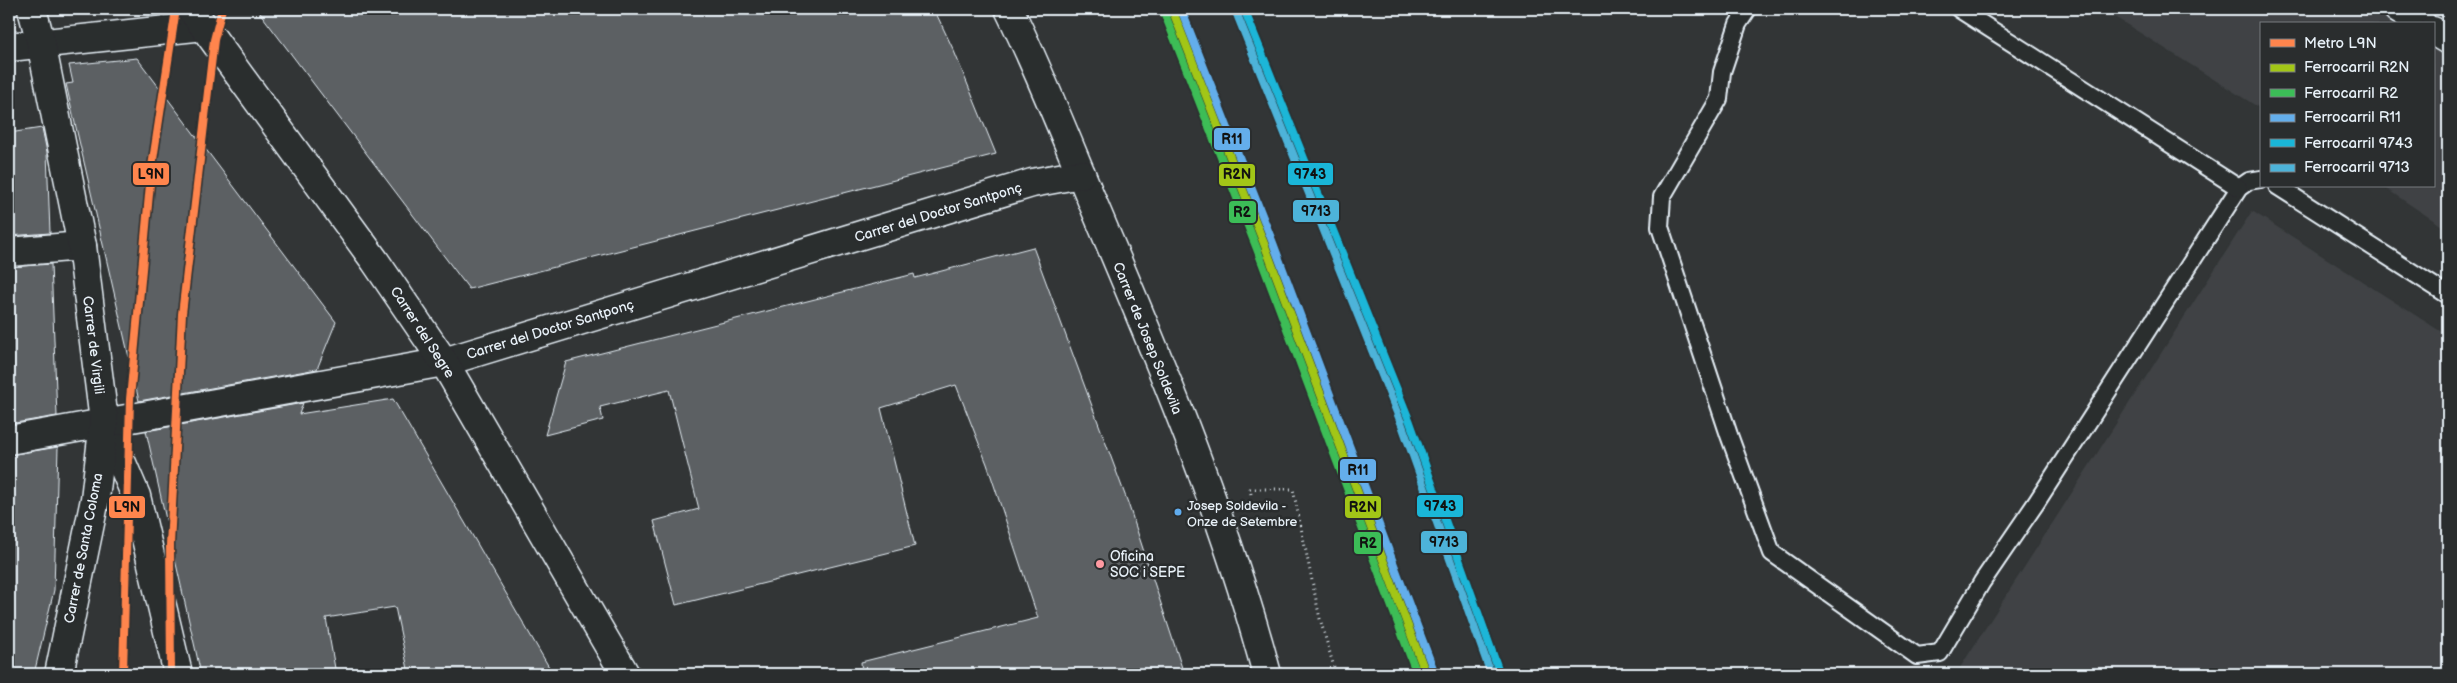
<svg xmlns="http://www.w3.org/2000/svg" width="2457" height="683" font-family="'Balsamiq Sans',sans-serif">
  <rect width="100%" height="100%" fill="#323536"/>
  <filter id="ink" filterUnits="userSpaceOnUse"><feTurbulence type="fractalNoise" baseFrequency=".02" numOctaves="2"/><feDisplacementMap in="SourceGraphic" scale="10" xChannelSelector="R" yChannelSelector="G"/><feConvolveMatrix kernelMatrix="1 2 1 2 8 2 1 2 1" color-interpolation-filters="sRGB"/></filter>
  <g filter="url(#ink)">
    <g fill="#3f4244">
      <path d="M2102,9H2448V230L2382,186H2433V24H2261V109Z"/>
      <path d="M2252,211L2448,336V674H1956Z"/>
    </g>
    <g fill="#5c6063" stroke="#e8f1f8">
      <path d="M257,9H934L954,51L996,154L469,289Z"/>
      <path d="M137,58L336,322L317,369L139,401L66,84L73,83L69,65Z"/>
      <path d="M42,128L47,152L50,233L9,236V133Z"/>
      <path d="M1033,247L1128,503L1184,674H862L861,662L1038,618L987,464L956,385L881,408L915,546L676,605L654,521L699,509L669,390L600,407L603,420L545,435L566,362L914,274L915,278Z"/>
      <path d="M51,264L57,416L9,424V267Z"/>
      <path d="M393,399L553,674H409L395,607L326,618L336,674H201L146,431L303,403L299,414Z"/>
      <path d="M58,447L54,590L34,674H9V455Z"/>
    </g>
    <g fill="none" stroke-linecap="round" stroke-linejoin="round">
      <g stroke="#e8f1f8" stroke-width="20">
        <g id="lane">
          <path d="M1748,9L1738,24L1722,72L1719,99L1662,197L1660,227L1729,435L1772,553L1917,656L1940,653L1982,582L2036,503L2239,188L2249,181L2261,179"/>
          <path d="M1959,9L2239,188"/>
          <path d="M2277,186L2448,295"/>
        </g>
      </g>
      <g stroke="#e8f1f8" stroke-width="31">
        <g id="street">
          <path d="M1009,9C1044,80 1072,154 1103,227C1165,373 1226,521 1267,674"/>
          <path d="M2398,9L2422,24"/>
          <path d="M2433,31L2448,40"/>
          <path d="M9,47L204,26"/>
          <path d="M9,252L82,246"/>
          <path d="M104,421L136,496L178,674"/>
          <path d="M9,440L444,362L1032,183L1081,174"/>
        </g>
      </g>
      <g stroke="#e8f1f8" stroke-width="31">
        <g id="secondary">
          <path d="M32,9L41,43L82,246L104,421L95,499L59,674"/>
          <path d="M191,9L375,261L444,362L625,674"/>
        </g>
      </g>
      <path stroke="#e8f1f8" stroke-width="3" stroke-dasharray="1 4" stroke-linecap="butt" d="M1251,494L1250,489H1293L1320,619L1336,674"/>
      <use href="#lane" stroke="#2a2d2e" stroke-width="16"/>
      <use href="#street" stroke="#2a2d2e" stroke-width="28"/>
      <use href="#secondary" stroke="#2a2d2e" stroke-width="28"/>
      <g stroke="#2a2d2e" stroke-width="11">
        <path id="rail-1" d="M1172,9L1265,246L1426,674"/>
      </g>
      <g stroke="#2a2d2e" stroke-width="11">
        <path id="rail-2" d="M1164,12L1257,249L1417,674"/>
      </g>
      <g stroke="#2a2d2e" stroke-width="11">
        <path id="rail-3" d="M1181,9L1273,243L1434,671"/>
      </g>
      <g stroke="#2a2d2e" stroke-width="11">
        <path id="rail-4" d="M1244,9L1410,422L1500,674"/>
      </g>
      <g stroke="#2a2d2e" stroke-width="11">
        <path id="rail-5" d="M1236,12L1402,425L1491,674"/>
      </g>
      <use href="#rail-1" stroke="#a2c617" stroke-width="8"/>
      <use href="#rail-2" stroke="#3cbd57" stroke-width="8"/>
      <use href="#rail-3" stroke="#64aeeb" stroke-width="8"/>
      <use href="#rail-4" stroke="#1ab6d8" stroke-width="8"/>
      <use href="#rail-5" stroke="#4db3d9" stroke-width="8"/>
      <g stroke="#2a2d2e" stroke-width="11">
        <g id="metro-1">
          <path d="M123,674L130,399L151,173L176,9"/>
          <path d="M171,674L170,545L182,314L214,40L222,9"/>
        </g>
      </g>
      <use href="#metro-1" stroke="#ff854d" stroke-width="8"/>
    </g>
  </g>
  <circle fill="#60acee" stroke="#2a2d2e" stroke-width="2" cx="1178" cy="512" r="4.5"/>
  <circle fill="#ff9aa2" stroke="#2a2d2e" stroke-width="2" cx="1100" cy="564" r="5"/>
  <g text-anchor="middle" stroke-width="5" stroke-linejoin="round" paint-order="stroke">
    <g font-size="13" fill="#e8f1f8" stroke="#2a2d2e" text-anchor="start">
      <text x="1187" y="510">Josep Soldevila -<tspan x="1187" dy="16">Onze de Setembre</tspan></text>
    </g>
    <g font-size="14" fill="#e8f1f8" stroke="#2a2d2e">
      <text transform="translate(938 212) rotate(-17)" y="5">Carrer del Doctor Santponç</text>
      <text transform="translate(550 329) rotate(-17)" y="5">Carrer del Doctor Santponç</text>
      <text transform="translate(423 332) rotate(57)" y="5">Carrer del Segre</text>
      <text transform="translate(1148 338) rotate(68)" y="5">Carrer de Josep Soldevila</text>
      <text transform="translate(94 345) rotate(83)" y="5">Carrer de Virgili</text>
      <text transform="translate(83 548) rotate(-79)" y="5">Carrer de Santa Coloma</text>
    </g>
    <g font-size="14" fill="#e8f1f8" stroke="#2a2d2e" text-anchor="start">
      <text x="1110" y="561">Oficina<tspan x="1110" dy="16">SOC i SEPE</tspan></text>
    </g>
  </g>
  <g stroke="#2a2d2e" stroke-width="2">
    <rect x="1213" y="127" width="38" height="24" rx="5" fill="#64aeeb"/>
    <rect x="132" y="162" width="38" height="24" rx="5" fill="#ff854d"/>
    <rect x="1287" y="162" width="47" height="24" rx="5" fill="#1ab6d8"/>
    <rect x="1218" y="163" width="38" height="24" rx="5" fill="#a2c617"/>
    <rect x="1292" y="199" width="48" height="24" rx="5" fill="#4db3d9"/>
    <rect x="1228" y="200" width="29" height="24" rx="5" fill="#3cbd57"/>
    <rect x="1339" y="458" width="38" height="24" rx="5" fill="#64aeeb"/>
    <rect x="1416" y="494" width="48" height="24" rx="5" fill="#1ab6d8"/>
    <rect x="108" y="495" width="38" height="24" rx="5" fill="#ff854d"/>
    <rect x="1344" y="495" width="38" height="24" rx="5" fill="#a2c617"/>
    <rect x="1420" y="530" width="48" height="24" rx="5" fill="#4db3d9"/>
    <rect x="1353" y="531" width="29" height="24" rx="5" fill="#3cbd57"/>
  </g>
  <g font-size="14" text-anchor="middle" font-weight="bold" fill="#111">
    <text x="1232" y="144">R11</text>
    <text x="151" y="179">L9N</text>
    <text x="1310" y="179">9743</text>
    <text x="1237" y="179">R2N</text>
    <text x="1316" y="216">9713</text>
    <text x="1242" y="217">R2</text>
    <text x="1358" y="475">R11</text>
    <text x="1440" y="511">9743</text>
    <text x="127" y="512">L9N</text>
    <text x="1363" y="512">R2N</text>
    <text x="1444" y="547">9713</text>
    <text x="1368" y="548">R2</text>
  </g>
  <rect width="2457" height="683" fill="none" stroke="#2a2d2e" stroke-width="30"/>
  <rect x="15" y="15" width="2427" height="653" fill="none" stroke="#e8f1f8" stroke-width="2" filter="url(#ink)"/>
  <rect x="2260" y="22" width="175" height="165" fill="#2a2d2e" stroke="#767b7f"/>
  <rect x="2270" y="39" width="25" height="8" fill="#ff854d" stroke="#767b7f"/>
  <text x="2304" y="48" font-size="15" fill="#e8f1f8">Metro L9N</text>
  <rect x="2270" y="64" width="25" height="8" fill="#a2c617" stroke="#767b7f"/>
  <text x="2304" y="72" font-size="15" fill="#e8f1f8">Ferrocarril R2N</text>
  <rect x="2270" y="89" width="25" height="8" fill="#3cbd57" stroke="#767b7f"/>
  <text x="2304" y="98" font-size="15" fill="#e8f1f8">Ferrocarril R2</text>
  <rect x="2270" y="114" width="25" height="8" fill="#64aeeb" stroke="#767b7f"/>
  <text x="2304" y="122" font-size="15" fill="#e8f1f8">Ferrocarril R11</text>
  <rect x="2270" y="139" width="25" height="8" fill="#1ab6d8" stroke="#767b7f"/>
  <text x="2304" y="148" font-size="15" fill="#e8f1f8">Ferrocarril 9743</text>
  <rect x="2270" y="164" width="25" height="8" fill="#4db3d9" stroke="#767b7f"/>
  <text x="2304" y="172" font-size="15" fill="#e8f1f8">Ferrocarril 9713</text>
</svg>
